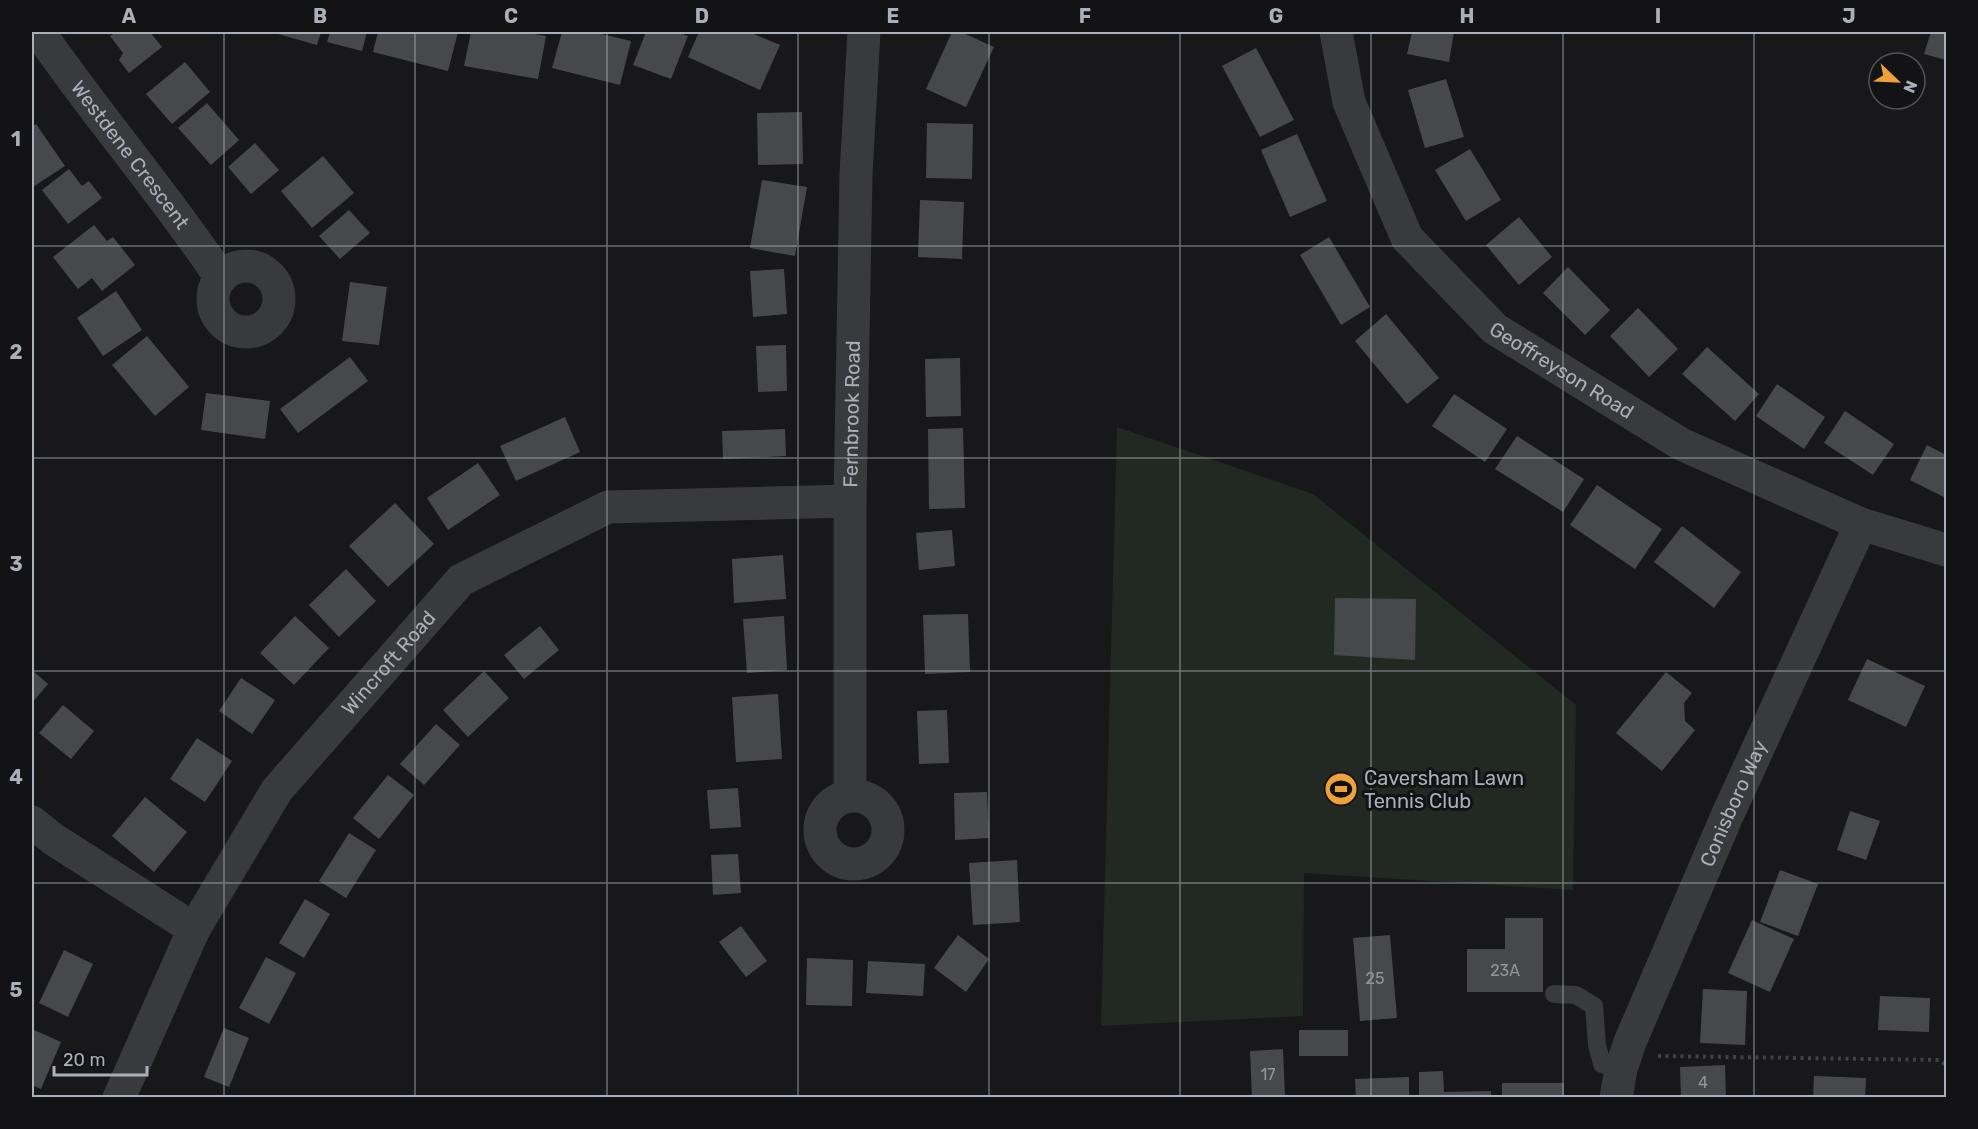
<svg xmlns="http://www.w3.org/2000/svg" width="1978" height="1129" font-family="Rubik,sans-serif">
  <rect width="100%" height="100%" fill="#18181a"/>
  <path fill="#222922" d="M1117,427L1313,494L1576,705L1573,890L1304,873L1303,1016L1101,1026Z"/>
  <g fill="#47484c">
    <path d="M116,32H150L162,47L129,73L119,60L123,53L110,36Z"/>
    <path d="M278,32H321L317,45L278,34Z"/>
    <path d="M330,32H367L362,51L327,42Z"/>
    <path d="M378,32H458L448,71L373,52Z"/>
    <path d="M471,32H523L546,36L538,79L464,66Z"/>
    <path d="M562,32H593L631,41L620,85L552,68Z"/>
    <path d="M646,32H677L688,36L671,79L633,65Z"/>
    <path d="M699,32H749L780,45L760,90L688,57Z"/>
    <path d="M952,32H961L994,47L966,107L926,89Z"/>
    <path d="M1412,32H1454L1449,62L1407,54Z"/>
    <path d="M1931,32H1946V60L1924,54Z"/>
    <path d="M1256,48L1294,120L1260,137L1222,66Z"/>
    <path d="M185,62L210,92L172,124L146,94Z"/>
    <path d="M1446,79L1464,137L1425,148L1408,90Z"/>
    <path d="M207,103L239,140L211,165L178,128Z"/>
    <path d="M802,112L803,164L758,165L757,113Z"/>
    <path d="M927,123L973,124L972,179L926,178Z"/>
    <path d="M36,124L65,166L33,187L32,185V127Z"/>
    <path d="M1297,134L1327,201L1290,217L1261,150Z"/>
    <path d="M255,143L279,170L251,194L228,167Z"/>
    <path d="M1470,149L1501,200L1466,221L1435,170Z"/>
    <path d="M323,156L354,193L312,228L281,191Z"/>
    <path d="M69,169L82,186L89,181L102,198L68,224L42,190Z"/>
    <path d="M762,180L807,187L795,256L750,248Z"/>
    <path d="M920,200L964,202L962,259L918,257Z"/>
    <path d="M349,210L370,233L340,259L319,236Z"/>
    <path d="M1519,217L1552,257L1519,285L1486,245Z"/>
    <path d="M94,225L107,241L113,237L135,265L102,291L92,278L78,289L53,257Z"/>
    <path d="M1329,237L1370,307L1341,325L1300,255Z"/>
    <path d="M1568,267L1610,310L1585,335L1543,293Z"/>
    <path d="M784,269L787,314L753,317L750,271Z"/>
    <path d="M350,282L387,287L379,345L342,341Z"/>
    <path d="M116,291L142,330L103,356L77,318Z"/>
    <path d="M1638,308L1678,349L1649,377L1610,336Z"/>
    <path d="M1386,314L1439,378L1407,404L1355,341Z"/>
    <path d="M147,336L189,387L155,416L112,365Z"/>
    <path d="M786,345L787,391L758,392L756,346Z"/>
    <path d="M1707,347L1759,394L1735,421L1682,374Z"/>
    <path d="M350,357L368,381L298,433L280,409Z"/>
    <path d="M960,358L961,416L926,417L925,359Z"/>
    <path d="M1777,384L1825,417L1804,449L1756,416Z"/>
    <path d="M206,393L270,401L265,439L201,430Z"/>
    <path d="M1454,394L1507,429L1485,462L1432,426Z"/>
    <path d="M1845,411L1894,444L1873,475L1824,443Z"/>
    <path d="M565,417L580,452L516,481L500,446Z"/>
    <path d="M963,428L965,508L929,509L928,429Z"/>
    <path d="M785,429L786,456L723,459L722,431Z"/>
    <path d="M1517,436L1584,479L1563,512L1495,469Z"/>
    <path d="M1927,445L1946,455V498L1910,480Z"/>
    <path d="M478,463L500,495L448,530L427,498Z"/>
    <path d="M1597,485L1662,529L1635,569L1570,525Z"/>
    <path d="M395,503L434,544L388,587L349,546Z"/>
    <path d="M1682,526L1741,572L1714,608L1654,562Z"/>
    <path d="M952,530L955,566L919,570L916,533Z"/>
    <path d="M783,555L786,599L734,603L732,559Z"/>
    <path d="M346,569L376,601L339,637L309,605Z"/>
    <path d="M1335,598L1416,599L1415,660L1334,655Z"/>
    <path d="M968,614L970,672L925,674L923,615Z"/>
    <path d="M295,616L329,648L294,685L260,653Z"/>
    <path d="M784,616L787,670L747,673L743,619Z"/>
    <path d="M540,626L559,650L524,679L504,655Z"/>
    <path d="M1867,659L1925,686L1906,727L1848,700Z"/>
    <path d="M32,670L48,684L32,703Z"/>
    <path d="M484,671L509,698L468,737L443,710Z"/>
    <path d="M1666,672L1692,693L1684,703L1685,721L1695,730L1662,771L1616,733Z"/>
    <path d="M241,678L275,700L252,734L219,711Z"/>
    <path d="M778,694L782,759L736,762L732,697Z"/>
    <path d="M63,705L94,731L71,759L39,733Z"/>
    <path d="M947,710L949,763L919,764L917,711Z"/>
    <path d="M436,724L460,745L424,785L400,764Z"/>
    <path d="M197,738L232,761L205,802L170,779Z"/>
    <path d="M388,775L414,795L379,839L353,818Z"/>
    <path d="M738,788L741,827L710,829L707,790Z"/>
    <path d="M987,792L989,838L955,840L954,793Z"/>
    <path d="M145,797L187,832L154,872L112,836Z"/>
    <path d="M1850,811L1880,821L1866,860L1837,850Z"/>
    <path d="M349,833L376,850L346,898L319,881Z"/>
    <path d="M738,854L741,893L713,895L711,855Z"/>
    <path d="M1017,860L1020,922L973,925L969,863Z"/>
    <path d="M1780,870L1818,884L1798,936L1760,922Z"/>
    <path d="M305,899L330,914L304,958L279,943Z"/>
    <path d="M1505,918H1543V992H1467V949H1505Z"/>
    <path d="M1752,920L1794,939L1770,992L1728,973Z"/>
    <path d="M741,926L767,961L746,977L719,942Z"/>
    <path d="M958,935L989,959L966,992L934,968Z"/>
    <path d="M1390,935L1397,1018L1360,1021L1353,938Z"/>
    <path d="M64,950L93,964L68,1017L39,1003Z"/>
    <path d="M266,957L296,973L269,1024L239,1008Z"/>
    <path d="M807,958L853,960L852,1006L806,1005Z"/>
    <path d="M868,961L925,964L923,996L866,993Z"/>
    <path d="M1703,989L1747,991L1745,1045L1700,1043Z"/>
    <path d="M1880,996L1930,998L1929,1032L1878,1030Z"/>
    <path d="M224,1028L249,1038L229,1087L204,1077Z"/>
    <path d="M32,1029L61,1042L41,1089L32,1085Z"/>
    <rect x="1299" y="1030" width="49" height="26"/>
    <path d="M1283,1049L1285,1097L1252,1098L1250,1051Z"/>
    <path d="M1725,1065L1726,1098H1681L1680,1067Z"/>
    <path d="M1443,1071L1444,1092L1491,1091V1098H1419V1072Z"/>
    <path d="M1814,1076L1866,1078L1865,1098H1813Z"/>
    <path d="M1409,1077V1098H1356L1355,1079Z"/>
    <rect x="1502" y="1083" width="62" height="15"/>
  </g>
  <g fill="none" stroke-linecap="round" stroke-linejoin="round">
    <path stroke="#3f4145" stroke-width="4" stroke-dasharray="3 4.5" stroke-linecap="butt" d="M1658,1056L1939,1060L1946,1065"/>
    <path stroke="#393a3e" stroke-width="18" d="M1554,994L1576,995L1594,1006L1597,1045L1602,1064L1621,1069"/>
    <g stroke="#393a3e" stroke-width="33">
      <path id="s1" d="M39,32C97,116 164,193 221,278"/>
      <path id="s2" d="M1336,32L1349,102L1407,238L1495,329L1681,444L1861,524L1946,550"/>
      <circle cx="246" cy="299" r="33"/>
      <path id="s3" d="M850,796V501L856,174L864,32"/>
      <circle cx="854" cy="830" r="34"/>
      <path d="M32,822L53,839L194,929"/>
      <path id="s4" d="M119,1098L194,929L277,790L461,580L608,507L850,501"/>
      <path id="s5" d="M1616,1098L1621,1069L1630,1042L1727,816L1861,524"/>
    </g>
  </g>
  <path fill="none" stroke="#aab0b9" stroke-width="1.5" stroke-opacity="0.55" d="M224,32V1098M415,32V1098M607,32V1098M798,32V1098M989,32V1098M1180,32V1098M1371,32V1098M1563,32V1098M1754,32V1098M32,246H1946M32,458H1946M32,671H1946M32,883H1946"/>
  <defs>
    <g id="stadium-disc" transform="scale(1.725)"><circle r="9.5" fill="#eca13d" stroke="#131315"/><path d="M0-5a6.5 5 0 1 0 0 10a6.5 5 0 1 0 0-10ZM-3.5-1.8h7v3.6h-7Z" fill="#111"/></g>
  </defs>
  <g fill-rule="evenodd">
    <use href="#stadium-disc" x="1341" y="789"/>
  </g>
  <g text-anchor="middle" stroke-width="6" stroke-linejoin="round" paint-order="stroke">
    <g font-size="16" fill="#91969e">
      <text x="1505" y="976">23A</text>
      <text x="1375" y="984">25</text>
      <text x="1268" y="1080">17</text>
      <text x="1703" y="1088">4</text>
    </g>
    <g font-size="20" fill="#aab0b9" stroke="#131315">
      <text dy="7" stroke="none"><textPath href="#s1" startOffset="153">Westdene Crescent</textPath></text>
      <text dy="7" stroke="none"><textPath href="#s2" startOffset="424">Geoffreyson Road</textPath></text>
      <text dy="7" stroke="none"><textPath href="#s3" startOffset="382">Fernbrook Road</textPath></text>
      <text dy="7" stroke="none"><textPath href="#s4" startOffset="516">Wincroft Road</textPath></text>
      <text dy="7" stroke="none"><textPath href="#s5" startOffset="318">Conisboro Way</textPath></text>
    </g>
    <g font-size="20" fill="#aab0b9" stroke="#131315" text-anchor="start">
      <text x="1364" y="785">Caversham Lawn<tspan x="1364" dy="23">Tennis Club</tspan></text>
    </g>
  </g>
  <rect width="1978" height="1129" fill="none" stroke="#131315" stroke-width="66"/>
  <g transform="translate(1897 81) rotate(113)"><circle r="28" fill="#131315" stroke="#4f5257" stroke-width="1.5"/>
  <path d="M0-4.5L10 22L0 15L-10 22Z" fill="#eca13d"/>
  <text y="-9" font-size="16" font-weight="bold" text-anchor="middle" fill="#aab0b9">N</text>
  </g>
  <path d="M54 1066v9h93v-9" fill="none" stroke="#aab0b9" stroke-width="3"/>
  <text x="63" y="1066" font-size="18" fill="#aab0b9" stroke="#131315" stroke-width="4.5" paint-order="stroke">20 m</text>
  <rect x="33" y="33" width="1912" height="1063" fill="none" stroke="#aab0b9" stroke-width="2"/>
  <g font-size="20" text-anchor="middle" font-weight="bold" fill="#aab0b9">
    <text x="129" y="23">A</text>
    <text x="320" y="23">B</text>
    <text x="511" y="23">C</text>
    <text x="702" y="23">D</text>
    <text x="893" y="23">E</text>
    <text x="1085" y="23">F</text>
    <text x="1276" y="23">G</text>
    <text x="1467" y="23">H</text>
    <text x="1658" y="23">I</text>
    <text x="1849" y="23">J</text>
    <text x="16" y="146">1</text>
    <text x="16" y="359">2</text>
    <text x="16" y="571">3</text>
    <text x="16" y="784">4</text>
    <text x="16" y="997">5</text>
  </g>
</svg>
